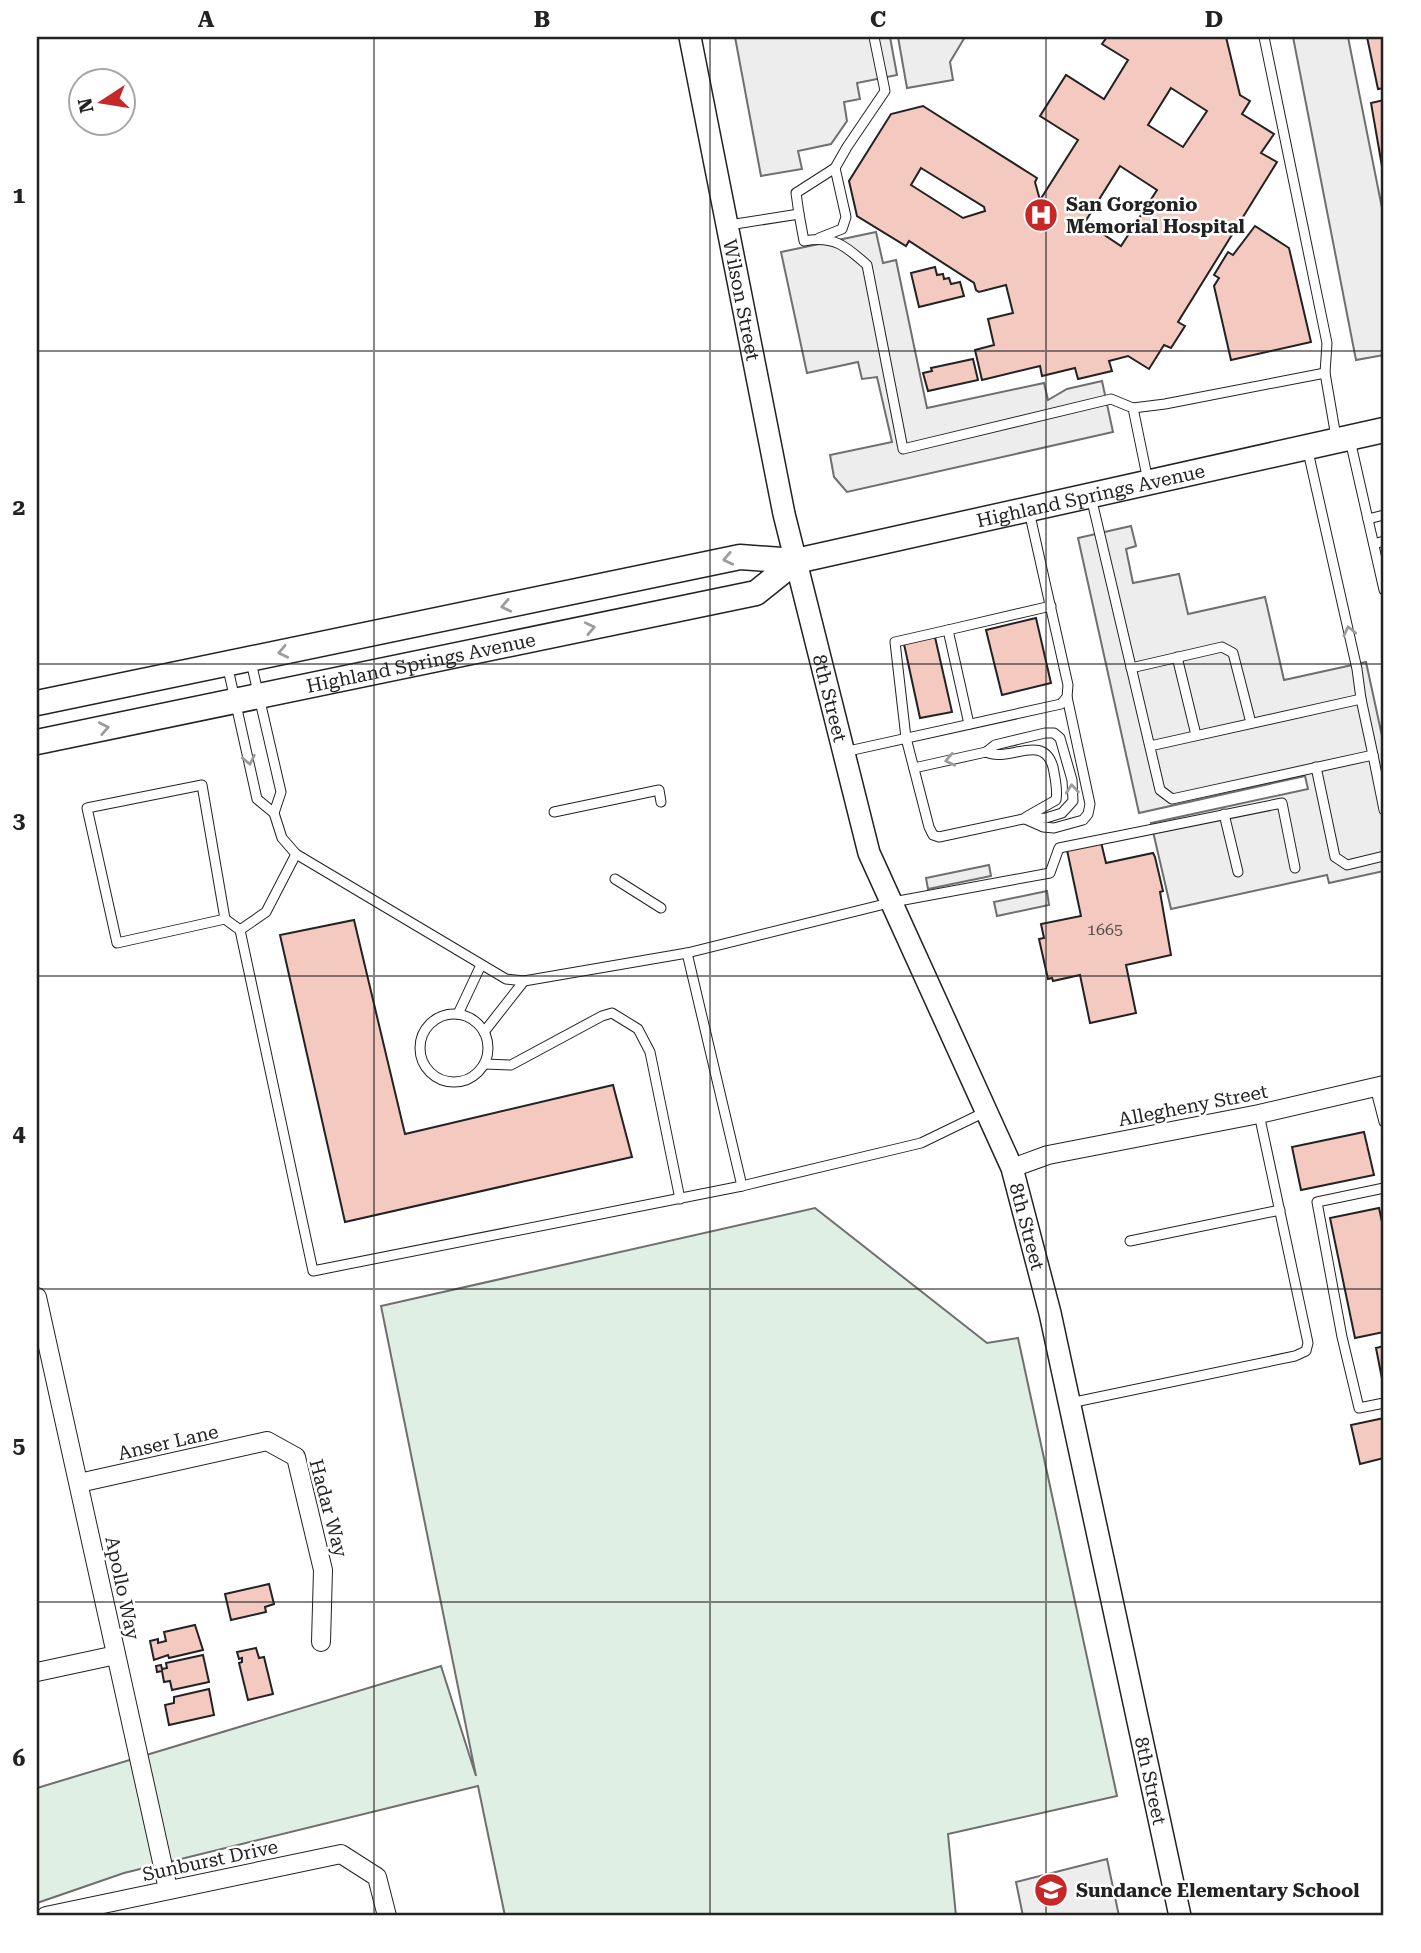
<svg xmlns="http://www.w3.org/2000/svg" width="1421" height="1953" font-family="'Roboto Serif',serif">
  <rect width="100%" height="100%" fill="#fff"/>
  <path fill="#e0efe3" stroke="#6f6f6f" stroke-width="2" d="M815,1208L987,1343L1018,1338L1117,1796L948,1834L956,1916H505L478,1786L124,1873L37,1903V1788L441,1666L476,1776L381,1306Z"/>
  <g fill="#ededed" stroke="#6f6f6f" stroke-width="2">
    <path d="M735,37H890L897,75L857,83L860,99L844,102L847,121L831,144L798,151L802,169L761,176Z"/>
    <path d="M898,37H965L950,62L953,80L907,88Z"/>
    <path d="M1293,37H1348L1384,218V355L1356,360Z"/>
    <path d="M876,232L883,263L896,260L927,408L1044,383L1048,400L1067,389L1102,381L1113,432L847,492L834,477L830,455L892,442L877,377L862,379L858,362L807,373L781,252Z"/>
    <path d="M1131,526L1136,546L1126,549L1133,583L1179,574L1188,614L1265,597L1284,680L1366,662L1384,745V871L1329,883L1327,875L1171,909L1151,823L1308,789L1305,776L1139,813L1078,538Z"/>
    <path d="M989,865L991,876L928,889L926,878Z"/>
    <path d="M1047,891L1049,905L997,916L994,902Z"/>
    <path d="M1107,1859L1119,1916H1023L1016,1882Z"/>
  </g>
  <g fill="#f3c9c0" stroke="#222" stroke-width="2" fill-rule="evenodd">
    <path d="M1107,37H1226L1240,95L1250,101L1242,114L1274,134L1261,153L1277,162L1178,322L1185,326L1171,348L1164,345L1149,369L1128,356L1109,361L1112,371L1078,379L1075,368L1042,376L1040,366L982,380L975,350L994,345L988,319L1013,313L1006,285L979,292L976,290L974,283L909,241L906,246L857,216L849,181L891,114L923,106L1037,178L1035,182L1040,200L1078,140L1040,116L1066,75L1104,99L1128,60L1102,44ZM1171,88L1207,111L1183,147L1148,125ZM1120,166L1157,190L1121,246L1085,222ZM921,168L984,207L985,211L963,218L911,185Z"/>
    <path d="M1367,37H1384V88L1378,89Z"/>
    <path d="M1384,100V178L1371,103Z"/>
    <path d="M1255,226L1289,248L1311,342L1231,360L1214,286L1219,278L1214,275L1228,252L1233,255Z"/>
    <path d="M935,267L937,275L943,274L944,279L949,278L951,284L960,282L964,296L919,307L911,273Z"/>
    <path d="M973,359L978,380L928,391L923,373L932,371L931,368Z"/>
    <path d="M1036,618L1051,683L1002,695L986,630Z"/>
    <path d="M935,637L952,712L920,718L904,644Z"/>
    <path d="M1101,842L1106,863L1153,853L1155,857L1163,891L1160,892L1171,955L1126,965L1136,1013L1090,1023L1080,975L1053,981L1052,978L1048,979L1039,939L1044,938L1041,924L1081,916L1067,850Z"/>
    <path d="M354,920L405,1134L613,1085L632,1157L345,1222L280,935Z"/>
    <path d="M1364,1132L1374,1175L1301,1190L1292,1147Z"/>
    <path d="M1379,1208L1384,1231V1332L1355,1338L1330,1218Z"/>
    <path d="M1384,1346V1389L1376,1348Z"/>
    <path d="M1384,1418V1458L1360,1464L1351,1425Z"/>
    <path d="M269,1584L274,1604L265,1607L266,1612L231,1620L225,1594Z"/>
    <path d="M195,1625L203,1650L169,1658L168,1655L154,1660L150,1641L158,1639V1643L166,1641L164,1632Z"/>
    <path d="M256,1648L259,1658L264,1657L273,1694L248,1700L239,1663L242,1662V1658L239,1659L237,1652Z"/>
    <path d="M203,1655L209,1682L172,1690L170,1681L164,1682L162,1671L157,1672L156,1666L161,1665L162,1669L167,1668L166,1663Z"/>
    <path d="M209,1689L214,1715L169,1725L165,1705L174,1703V1697Z"/>
  </g>
  <g fill="none" stroke-linecap="round" stroke-linejoin="round">
    <g stroke="#222" stroke-width="11">
      <g id="service">
        <path d="M1264,37L1327,343L1325,373L1336,437"/>
        <path d="M799,214L796,193L835,168L847,147L885,91L874,37"/>
        <path d="M729,225L799,214L804,241C833,235 846,246 867,265L903,449L1111,399L1133,408L1165,404L1325,373"/>
        <path d="M819,238L842,229L846,217L835,168"/>
        <path d="M1133,408L1148,481"/>
        <path d="M1350,440L1384,590"/>
        <path d="M1307,447L1357,669L1361,699"/>
        <path d="M1091,497L1160,790L1172,799L1373,755L1361,699L1150,746"/>
        <path d="M1368,519L1384,515"/>
        <path d="M1374,544L1384,541"/>
        <path d="M948,630L895,642L906,738L929,827L933,835L939,837L1023,819L1046,818L1062,813L1073,801L1072,780L1060,738L1054,733H1045L995,745L986,752"/>
        <path d="M1177,657L1196,735"/>
        <path d="M251,662L281,792L274,813"/>
        <path d="M227,664L257,799L274,813L282,838L296,854L506,979L524,981L687,953L893,902L1050,873L1059,848L1282,803L1295,868"/>
        <path d="M1131,668L1222,647L1233,653L1251,723"/>
        <path d="M969,724L948,630L1051,606"/>
        <path d="M844,752L1061,704L1067,697L1068,685L1029,511"/>
        <path d="M1373,755L1384,810"/>
        <path d="M1316,767L1335,857L1347,865L1384,856"/>
        <path d="M914,768L986,752C1009,763 1043,732 1053,767C1055,778 1058,789 1056,800L1026,817"/>
        <path d="M554,812L659,790L661,802"/>
        <path d="M1224,814L1238,872"/>
        <path d="M1025,819L1043,827L1054,828L1083,820L1088,814L1090,804L1067,697"/>
        <path d="M296,854L266,912L240,930L313,1271L742,1186"/>
        <path d="M615,879L661,908"/>
        <path d="M225,919L117,943L87,808L202,785L225,919L240,930"/>
        <path d="M687,953L742,1186L921,1143L985,1112"/>
        <path d="M458,1014L481,965"/>
        <circle cx="454" cy="1048" r="34"/>
        <path d="M484,1032L524,981"/>
        <path d="M485,1064L511,1065L602,1016L612,1013L638,1029L650,1052L680,1199"/>
        <path d="M1375,1087L1384,1122"/>
        <path d="M1384,1188L1317,1202L1342,1337L1359,1408L1384,1403"/>
        <path d="M1130,1241L1280,1210"/>
        <path d="M1070,1403L1295,1356L1306,1351L1308,1343L1259,1114"/>
      </g>
    </g>
    <g stroke="#222" stroke-width="20">
      <g id="minor">
        <path d="M1012,1168L1048,1155L1259,1114L1384,1085"/>
        <path d="M37,1297L168,1889"/>
        <path d="M79,1483L267,1441L296,1457L323,1570L321,1642"/>
        <path d="M37,1672L116,1655"/>
        <path d="M46,1916L341,1854L377,1877L387,1916"/>
      </g>
    </g>
    <g stroke="#222" stroke-width="24">
      <g id="tertiary">
        <path id="s1" d="M690,37L784,514L869,853L1012,1168L1050,1313L1180,1916"/>
      </g>
    </g>
    <g stroke="#222" stroke-width="27">
      <g id="secondary">
        <path id="s2" d="M37,703L740,557L796,561L1384,430"/>
        <path id="s3" d="M37,742L756,593L796,561"/>
      </g>
    </g>
    <use href="#service" stroke="#fff" stroke-width="9"/>
    <use href="#minor" stroke="#fff" stroke-width="18"/>
    <use href="#tertiary" stroke="#fff" stroke-width="21"/>
    <use href="#secondary" stroke="#fff" stroke-width="24"/>
  </g>
  <defs><path id="oneway-chevron" d="M-2-3.5L2.5 0L-2 3.5" fill="none" stroke-width="1.6" stroke-linecap="round" stroke-linejoin="round" transform="scale(1.75)"/></defs>
  <g stroke="#9c9c9c">
    <use href="#oneway-chevron" transform="translate(728 559) rotate(168)"/>
    <use href="#oneway-chevron" transform="translate(506 606) rotate(168)"/>
    <use href="#oneway-chevron" transform="translate(590 628) rotate(-12)"/>
    <use href="#oneway-chevron" transform="translate(1349 631) rotate(-103)"/>
    <use href="#oneway-chevron" transform="translate(283 652) rotate(168)"/>
    <use href="#oneway-chevron" transform="translate(104 728) rotate(-11)"/>
    <use href="#oneway-chevron" transform="translate(249 760) rotate(78)"/>
    <use href="#oneway-chevron" transform="translate(950 760) rotate(168)"/>
    <use href="#oneway-chevron" transform="translate(1072 789) rotate(-95)"/>
  </g>
  <path fill="none" stroke="#222" stroke-width="2" stroke-opacity="0.55" d="M374,37V1916M710,37V1916M1046,37V1916M37,351H1384M37,664H1384M37,976H1384M37,1289H1384M37,1602H1384"/>
  <defs>
    <g id="hospital-disc" transform="scale(1.75)"><circle r="9.5" fill="#c62828" stroke="#fff"/><path d="M-5-5h3v3.5h4V-5h3V5h-3V1.5h-4V5h-3Z" fill="#fff"/></g>
    <g id="school-disc" transform="scale(1.75)"><circle r="9.5" fill="#c62828" stroke="#fff"/><path d="M0-5L7-2L0 1L-7-2ZM-4 1L0 2.5L4 1V4Q0 6-4 4Z" fill="#fff"/></g>
  </defs>
  <g fill-rule="evenodd">
    <use href="#hospital-disc" x="1041" y="215"/>
    <use href="#school-disc" x="1051" y="1890"/>
  </g>
  <g text-anchor="middle" stroke-width="5" stroke-linejoin="round" paint-order="stroke">
    <g font-size="16" fill="#564c4a">
      <text x="1105" y="935">1665</text>
    </g>
    <g font-size="19" font-weight="bold" fill="#222" stroke="#fff" text-anchor="start">
      <text x="1066" y="211">San Gorgonio<tspan x="1066" dy="22">Memorial Hospital</tspan></text>
      <text x="1076" y="1897">Sundance Elementary School</text>
    </g>
    <g font-size="19" fill="#222" stroke="#fff">
      <text dy="7" stroke="none"><textPath href="#s1" startOffset="268">Wilson Street</textPath></text>
      <text dy="7" stroke="none"><textPath href="#s2" startOffset="1076">Highland Springs Avenue</textPath></text>
      <text dy="7" stroke="none"><textPath href="#s3" startOffset="392">Highland Springs Avenue</textPath></text>
      <text dy="7" stroke="none"><textPath href="#s1" startOffset="676">8th Street</textPath></text>
      <text transform="translate(1193 1105) rotate(-11)" y="7">Allegheny Street</text>
      <text dy="7" stroke="none"><textPath href="#s1" startOffset="1242">8th Street</textPath></text>
      <text transform="translate(168 1442) rotate(-13)" y="7">Anser Lane</text>
      <text transform="translate(329 1508) rotate(75)" y="7">Hadar Way</text>
      <text transform="translate(123 1588) rotate(78)" y="7">Apollo Way</text>
      <text dy="7" stroke="none"><textPath href="#s1" startOffset="1810">8th Street</textPath></text>
      <text transform="translate(210 1860) rotate(-12)" y="7">Sunburst Drive</text>
    </g>
  </g>
  <rect width="1421" height="1953" fill="none" stroke="#ffffff" stroke-width="77"/>
  <g transform="translate(102 102) rotate(258)"><circle r="33" fill="#ffffff" stroke="#a7a7a7" stroke-width="2"/>
  <path d="M0-5L12 26L0 18L-12 26Z" fill="#c62828"/>
  <text y="-10" font-size="19" font-weight="bold" text-anchor="middle" fill="#222222">N</text>
  </g>
  <rect x="38" y="38" width="1344" height="1876" fill="none" stroke="#222" stroke-width="2.5"/>
  <g font-size="23" text-anchor="middle" font-weight="bold" fill="#222">
    <text x="206" y="27">A</text>
    <text x="542" y="27">B</text>
    <text x="878" y="27">C</text>
    <text x="1214" y="27">D</text>
    <text x="19" y="203">1</text>
    <text x="19" y="515">2</text>
    <text x="19" y="828">3</text>
    <text x="19" y="1141">4</text>
    <text x="19" y="1453">5</text>
    <text x="19" y="1766">6</text>
  </g>
</svg>
